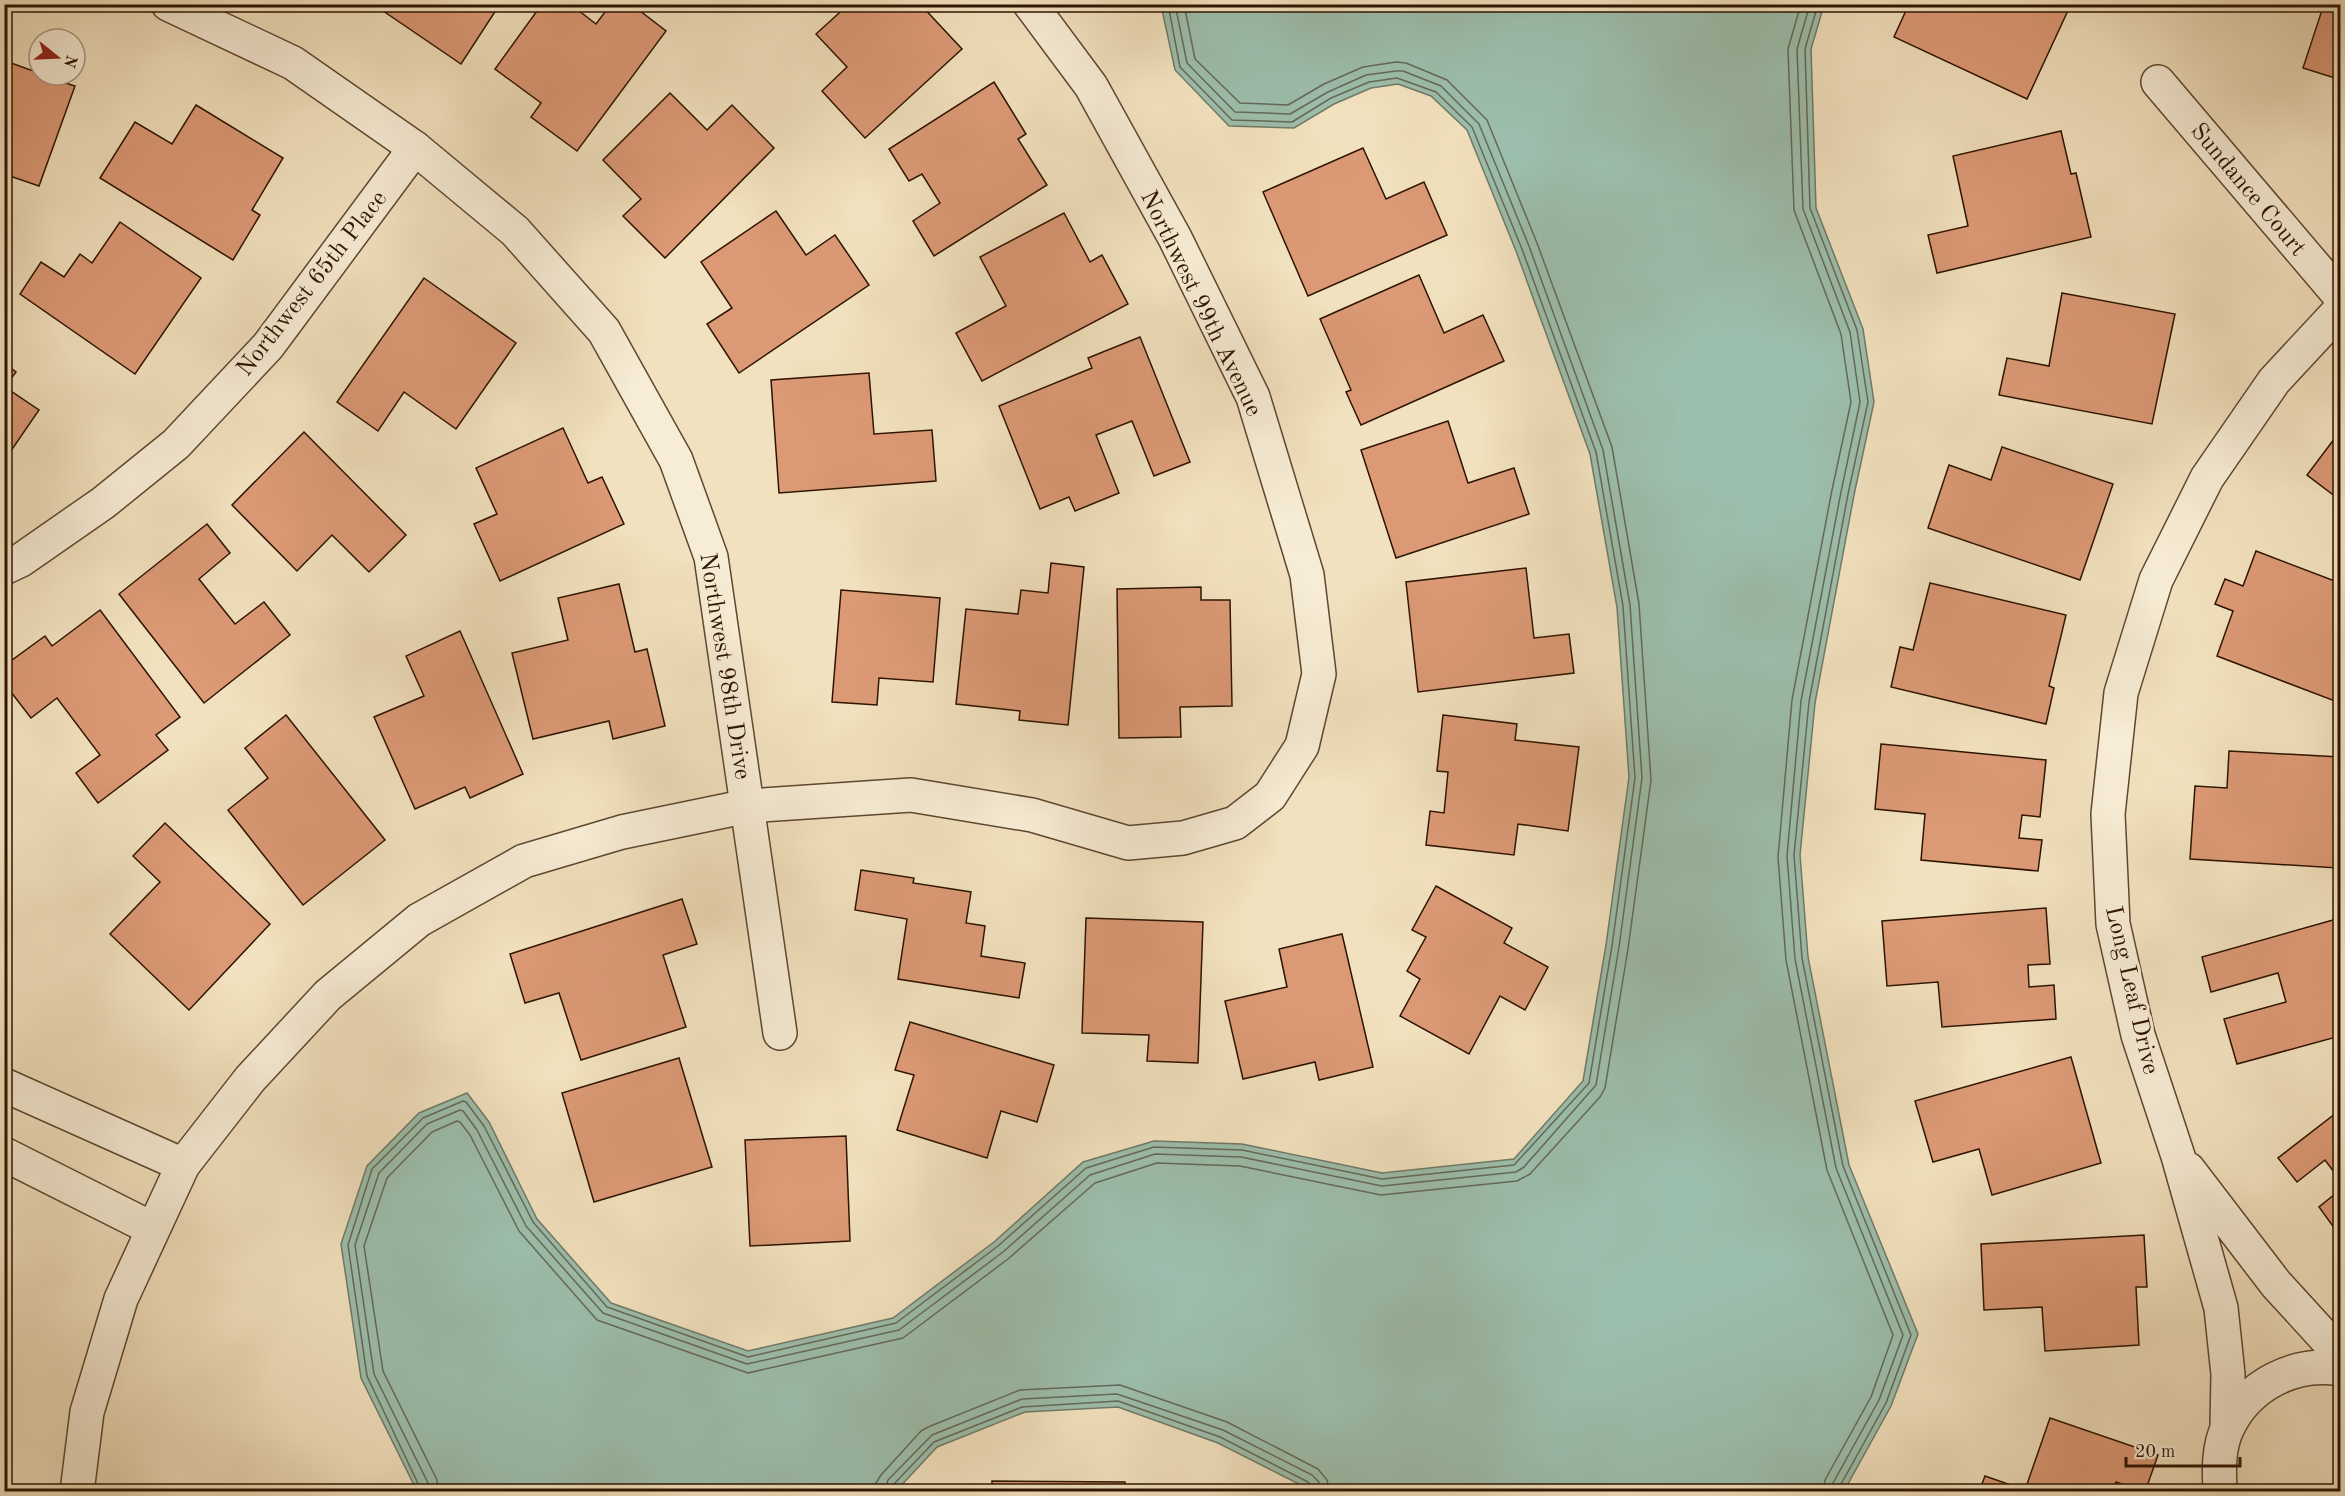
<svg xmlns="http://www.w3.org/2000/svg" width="2345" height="1496" font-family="'Old Standard TT',serif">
  <rect width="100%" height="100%" fill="#f2e1be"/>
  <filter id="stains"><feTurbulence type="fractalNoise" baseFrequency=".00333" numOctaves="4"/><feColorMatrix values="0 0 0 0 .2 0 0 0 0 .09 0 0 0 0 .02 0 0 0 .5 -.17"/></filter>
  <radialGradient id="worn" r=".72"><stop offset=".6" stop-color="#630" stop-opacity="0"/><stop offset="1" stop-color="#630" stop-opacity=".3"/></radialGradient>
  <path fill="#9cbeac" stroke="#707a67" stroke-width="1.5" d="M1161,5H1824L1811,49L1816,208L1863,329L1874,402L1854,495L1815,703L1800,855L1808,957L1849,1165L1918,1334L1891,1406L1844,1491H1309L1305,1487L1218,1443L1118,1407L1025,1412L937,1447L896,1491H417L361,1378L341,1244L367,1166L419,1113L467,1093L489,1122L537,1219L611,1303L748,1351L893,1318L994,1242L1083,1162L1154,1141L1242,1144L1382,1173L1514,1159L1583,1081L1606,945L1629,777L1617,607L1590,454L1516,251L1467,130L1431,96L1398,84L1371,88L1334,104L1294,128L1229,126L1175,70Z"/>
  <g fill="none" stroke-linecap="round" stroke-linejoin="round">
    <g stroke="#646956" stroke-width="1.5">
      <path d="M1801,4L1788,49L1794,210L1841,334L1851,402L1832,490L1792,700L1778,857L1786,960L1827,1170L1893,1335L1871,1397L1825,1480L1823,1492"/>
      <path d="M1810,4L1797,49L1803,209L1850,332L1860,402L1841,492L1801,701L1787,856L1795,959L1836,1168L1903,1335L1879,1400L1833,1483L1832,1492"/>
      <path d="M1818,4L1805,49L1810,208L1857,330L1868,402L1848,494L1809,702L1794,855L1802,958L1843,1166L1911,1335L1886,1403L1840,1486V1492"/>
      <path d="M422,1492L367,1376L348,1245L372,1169L423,1118L463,1101L466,1102L484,1126L533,1222L607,1307L748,1357L896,1323L998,1246L1086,1168L1154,1147L1242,1150L1382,1179L1514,1165L1589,1083L1612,946L1635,778L1623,606L1596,452L1522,249L1472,127L1436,92L1397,78L1369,82L1331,98L1292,122L1232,120L1180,67L1168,4"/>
      <path d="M429,1492L428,1483L374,1374L355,1245L379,1173L427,1124L460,1110L463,1111L477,1130L526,1226L603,1313L747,1364L899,1330L1003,1252L1090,1175L1155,1154L1241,1157L1382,1186L1516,1172L1524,1167L1596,1085L1619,947L1642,778L1630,605L1603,450L1529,246L1479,124L1441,86L1403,71H1396L1366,75L1328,92L1290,114L1235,112L1187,63L1175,4"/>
      <path d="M438,1492L437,1480L383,1371L364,1246L387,1178L432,1132L457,1121L460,1122L470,1135L519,1231L597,1320L748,1373L903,1338L1008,1259L1095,1183L1157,1163L1240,1166L1381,1195L1517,1181L1530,1174L1600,1097L1605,1088L1628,949L1651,780L1639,604L1612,447L1537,243L1487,120L1447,80L1406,63L1396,62L1363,67L1324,84L1288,105L1240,103L1195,59L1184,4"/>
      <path d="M875,1492L876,1483L881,1475L921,1431L928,1427L1020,1390L1120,1385L1227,1422L1318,1469L1327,1480L1330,1492"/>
      <path d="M884,1492L888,1480L932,1435L1022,1399L1117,1394L1223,1430L1312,1475L1319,1482L1321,1492"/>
      <path d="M892,1492L893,1485L934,1442L1022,1407L1118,1401L1220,1437L1308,1482L1312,1487L1313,1492"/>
    </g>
  </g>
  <g fill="#dc9976" stroke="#2d1400" stroke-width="1.5">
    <path d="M373,4H500L461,64Z"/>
    <path d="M542,4H570L596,24L611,4H631L666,31L577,151L531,117L541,103L495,69Z"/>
    <path d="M849,4H920L962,49L865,138L822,91L847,67L816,34Z"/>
    <path d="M1909,4H2071L2027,99L1894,37Z"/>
    <path d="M2324,4H2340V61L2335,78L2303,68Z"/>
    <path d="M11,63L39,73V75L75,86L39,186L4,174V82Z"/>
    <path d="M994,82L1026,134L1018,139L1047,185L934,256L913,221L940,203L922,174L909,181L889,149Z"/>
    <path d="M670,93L707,130L732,105L774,148L665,258L623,216L641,199L603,160Z"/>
    <path d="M196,105L283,158L252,210L260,215L233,260L100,178L135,122L172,144Z"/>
    <path d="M2061,131L2071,174L2076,173L2091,237L1937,273L1928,235L1968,226L1953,156Z"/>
    <path d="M1363,148L1386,199L1424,182L1447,235L1308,296L1263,192Z"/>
    <path d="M776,211L806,255L835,235L869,285L739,373L707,324L732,308L701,262Z"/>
    <path d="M1064,213L1090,262L1102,255L1128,304L982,381L956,333L1006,306L980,257Z"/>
    <path d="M120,222L201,278L135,374L20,294L41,262L64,277L80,254L92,263Z"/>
    <path d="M1419,275L1444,333L1483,315L1504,361L1361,425L1346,392L1351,390L1320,319Z"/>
    <path d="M424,278L516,343L456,429L404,392L378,431L337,402Z"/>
    <path d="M2062,293L2175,314L2152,424L1999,395L2007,358L2049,366Z"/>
    <path d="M1140,337L1190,462L1154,476L1132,421L1096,435L1119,493L1075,511L1069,497L1040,509L999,406L1092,368L1088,358Z"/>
    <path d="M4,363L16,372L5,387L39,410L4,461Z"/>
    <path d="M869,373L874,434L932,430L936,481L779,493L771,380Z"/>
    <path d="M1448,421L1468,483L1514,468L1529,514L1396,558L1361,450Z"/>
    <path d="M563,428L588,483L602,477L624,524L500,581L474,524L497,514L476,468Z"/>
    <path d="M304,432L406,535L369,572L332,535L297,571L232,505Z"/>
    <path d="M2338,434L2340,436V500L2307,475Z"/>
    <path d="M2002,447L2113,484L2080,580L1928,528L1949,465L1991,480Z"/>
    <path d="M207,524L230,553L199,579L235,624L264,602L290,635L204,703L119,594Z"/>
    <path d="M2256,551L2340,583V703L2217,656L2233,611L2215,604L2225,579L2243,586Z"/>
    <path d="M1051,563L1084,567L1068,725L1019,720L1020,711L956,704L966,609L1018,614L1021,590L1048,593Z"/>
    <path d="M1526,568L1534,638L1569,634L1574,673L1418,692L1406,582Z"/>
    <path d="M1930,583L2066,615L2049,686L2054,688L2046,724L1891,687L1900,647L1913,650Z"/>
    <path d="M619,584L635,652L647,649L665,726L613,739L609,721L533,739L512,653L568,640L558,598Z"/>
    <path d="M1201,587V600H1230L1232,706L1180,707L1181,737L1119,738L1117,589Z"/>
    <path d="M841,590L940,598L933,682L879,678L877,705L832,702Z"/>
    <path d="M100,610L180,717L156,735L168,750L98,803L76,773L100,755L57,698L31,718L4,683V666L45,636L52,646Z"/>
    <path d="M460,631L523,774L470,798L465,787L415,809L374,717L424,696L406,656Z"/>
    <path d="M286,715L385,840L303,905L228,810L268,778L245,748Z"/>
    <path d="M1443,715L1517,724L1515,740L1579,747L1568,831L1518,824L1514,855L1426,845L1430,811L1444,813L1448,772L1437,771Z"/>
    <path d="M1881,744L2046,760L2040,817L2022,815L2019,838L2042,840L2038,871L1921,860L1925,814L1875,809Z"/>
    <path d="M2229,751L2340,757L2338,868L2190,859L2195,786L2227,788Z"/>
    <path d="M165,823L270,924L189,1010L110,934L160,882L133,856Z"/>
    <path d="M861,870L914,878L913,883L971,892L966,923L985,926L981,956L1025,963L1019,998L898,979L907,919L855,910Z"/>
    <path d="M1436,886L1512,928L1504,943L1548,967L1525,1010L1500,996L1469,1054L1400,1016L1420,979L1407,971L1426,937L1412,930Z"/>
    <path d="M682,899L697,944L663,955L686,1027L581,1060L559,993L525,1003L510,954Z"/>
    <path d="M2046,908L2050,964L2028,965L2029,987L2054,985L2056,1019L1942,1027L1938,982L1887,986L1882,921Z"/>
    <path d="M1086,918L1203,922L1198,1063L1147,1061L1149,1035L1082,1033Z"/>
    <path d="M2340,918V1036L2237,1064L2224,1019L2286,1002L2278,973L2211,992L2202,957Z"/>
    <path d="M1342,934L1373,1067L1319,1080L1315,1062L1243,1079L1225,1001L1287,987L1279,949Z"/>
    <path d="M910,1022L1054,1065L1037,1122L1001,1111L987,1158L897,1130L914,1075L895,1070Z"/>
    <path d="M2071,1057L2101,1163L1992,1195L1979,1149L1933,1162L1915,1101Z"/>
    <path d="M679,1058L712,1167L594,1202L562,1093Z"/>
    <path d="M2340,1110V1180L2325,1160L2297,1182L2278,1158Z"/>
    <path d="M846,1136L850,1241L750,1246L745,1140Z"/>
    <path d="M2340,1190V1236L2319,1207Z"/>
    <path d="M2144,1235L2147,1287H2136L2139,1345L2045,1351L2042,1307L1984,1310L1981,1244Z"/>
    <path d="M2050,1418L2158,1455L2145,1492L2116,1482L2113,1492H1979L1985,1476L2025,1490Z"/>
    <path d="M992,1481L1125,1482V1492H992Z"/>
  </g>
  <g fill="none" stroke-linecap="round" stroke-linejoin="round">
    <g stroke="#5e4730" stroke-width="36">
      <g id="minor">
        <path d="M168,4L293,63L415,148L515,231L604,331L676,460L711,557L780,1033"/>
        <path d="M2158,82L2340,296"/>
        <path d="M4,568L21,560L103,503L176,444L268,346L415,148"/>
        <path d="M4,1085L183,1165"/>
        <path d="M4,1154L153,1229"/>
        <path d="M2188,1169L2276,1284L2340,1354"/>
        <path d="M2227,1428L2228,1374L2221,1308L2178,1156L2138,1035L2113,924L2108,814L2121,693L2156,580L2207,478L2274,381L2340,310"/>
        <path d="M77,1492L87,1412L121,1299L183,1165L250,1079L328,995L419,920L524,861L622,832L748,806L911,795L1032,815L1128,843L1183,838L1235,823L1270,796L1302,746L1319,674L1307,575L1253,397L1175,238L1091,86L1030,4"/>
        <path d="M2220,1492C2219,1470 2218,1447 2228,1427C2248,1385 2295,1361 2340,1369"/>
      </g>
    </g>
    <use href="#minor" stroke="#f7ecd5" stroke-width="33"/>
  </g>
  <g text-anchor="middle" stroke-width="6" stroke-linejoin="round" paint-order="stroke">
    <g font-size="24" fill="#2d1400" stroke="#f7ecd5">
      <text transform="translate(2249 189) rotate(50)" y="8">Sundance Court</text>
      <text transform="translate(311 283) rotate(-52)" y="8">Northwest 65th Place</text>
      <text transform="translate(1202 303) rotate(64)" y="8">Northwest 99th Avenue</text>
      <text transform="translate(726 666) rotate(81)" y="8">Northwest 98th Drive</text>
      <text transform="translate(2133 990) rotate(77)" y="8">Long Leaf Drive</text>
    </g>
  </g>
  <rect width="2345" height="1496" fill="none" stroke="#f2e1be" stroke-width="24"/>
  <rect x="6" y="6" width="2333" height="1484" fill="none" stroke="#2d1400" stroke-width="3"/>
  <rect x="12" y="12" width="2321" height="1472" fill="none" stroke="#2d1400" stroke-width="1.5"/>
  <g transform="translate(57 57) rotate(108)"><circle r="28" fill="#f7ecd5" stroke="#a69680" stroke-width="1.5"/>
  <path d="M0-4.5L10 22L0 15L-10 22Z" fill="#8f2418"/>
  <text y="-9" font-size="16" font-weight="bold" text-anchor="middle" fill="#2d1400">N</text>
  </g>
  <path d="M2126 1457v9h114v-9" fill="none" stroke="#2d1400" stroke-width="3"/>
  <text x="2135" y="1457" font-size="18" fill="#2d1400" stroke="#f7ecd5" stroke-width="4.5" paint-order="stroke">20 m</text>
  <rect width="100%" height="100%" filter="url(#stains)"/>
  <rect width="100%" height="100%" fill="url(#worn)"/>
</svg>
